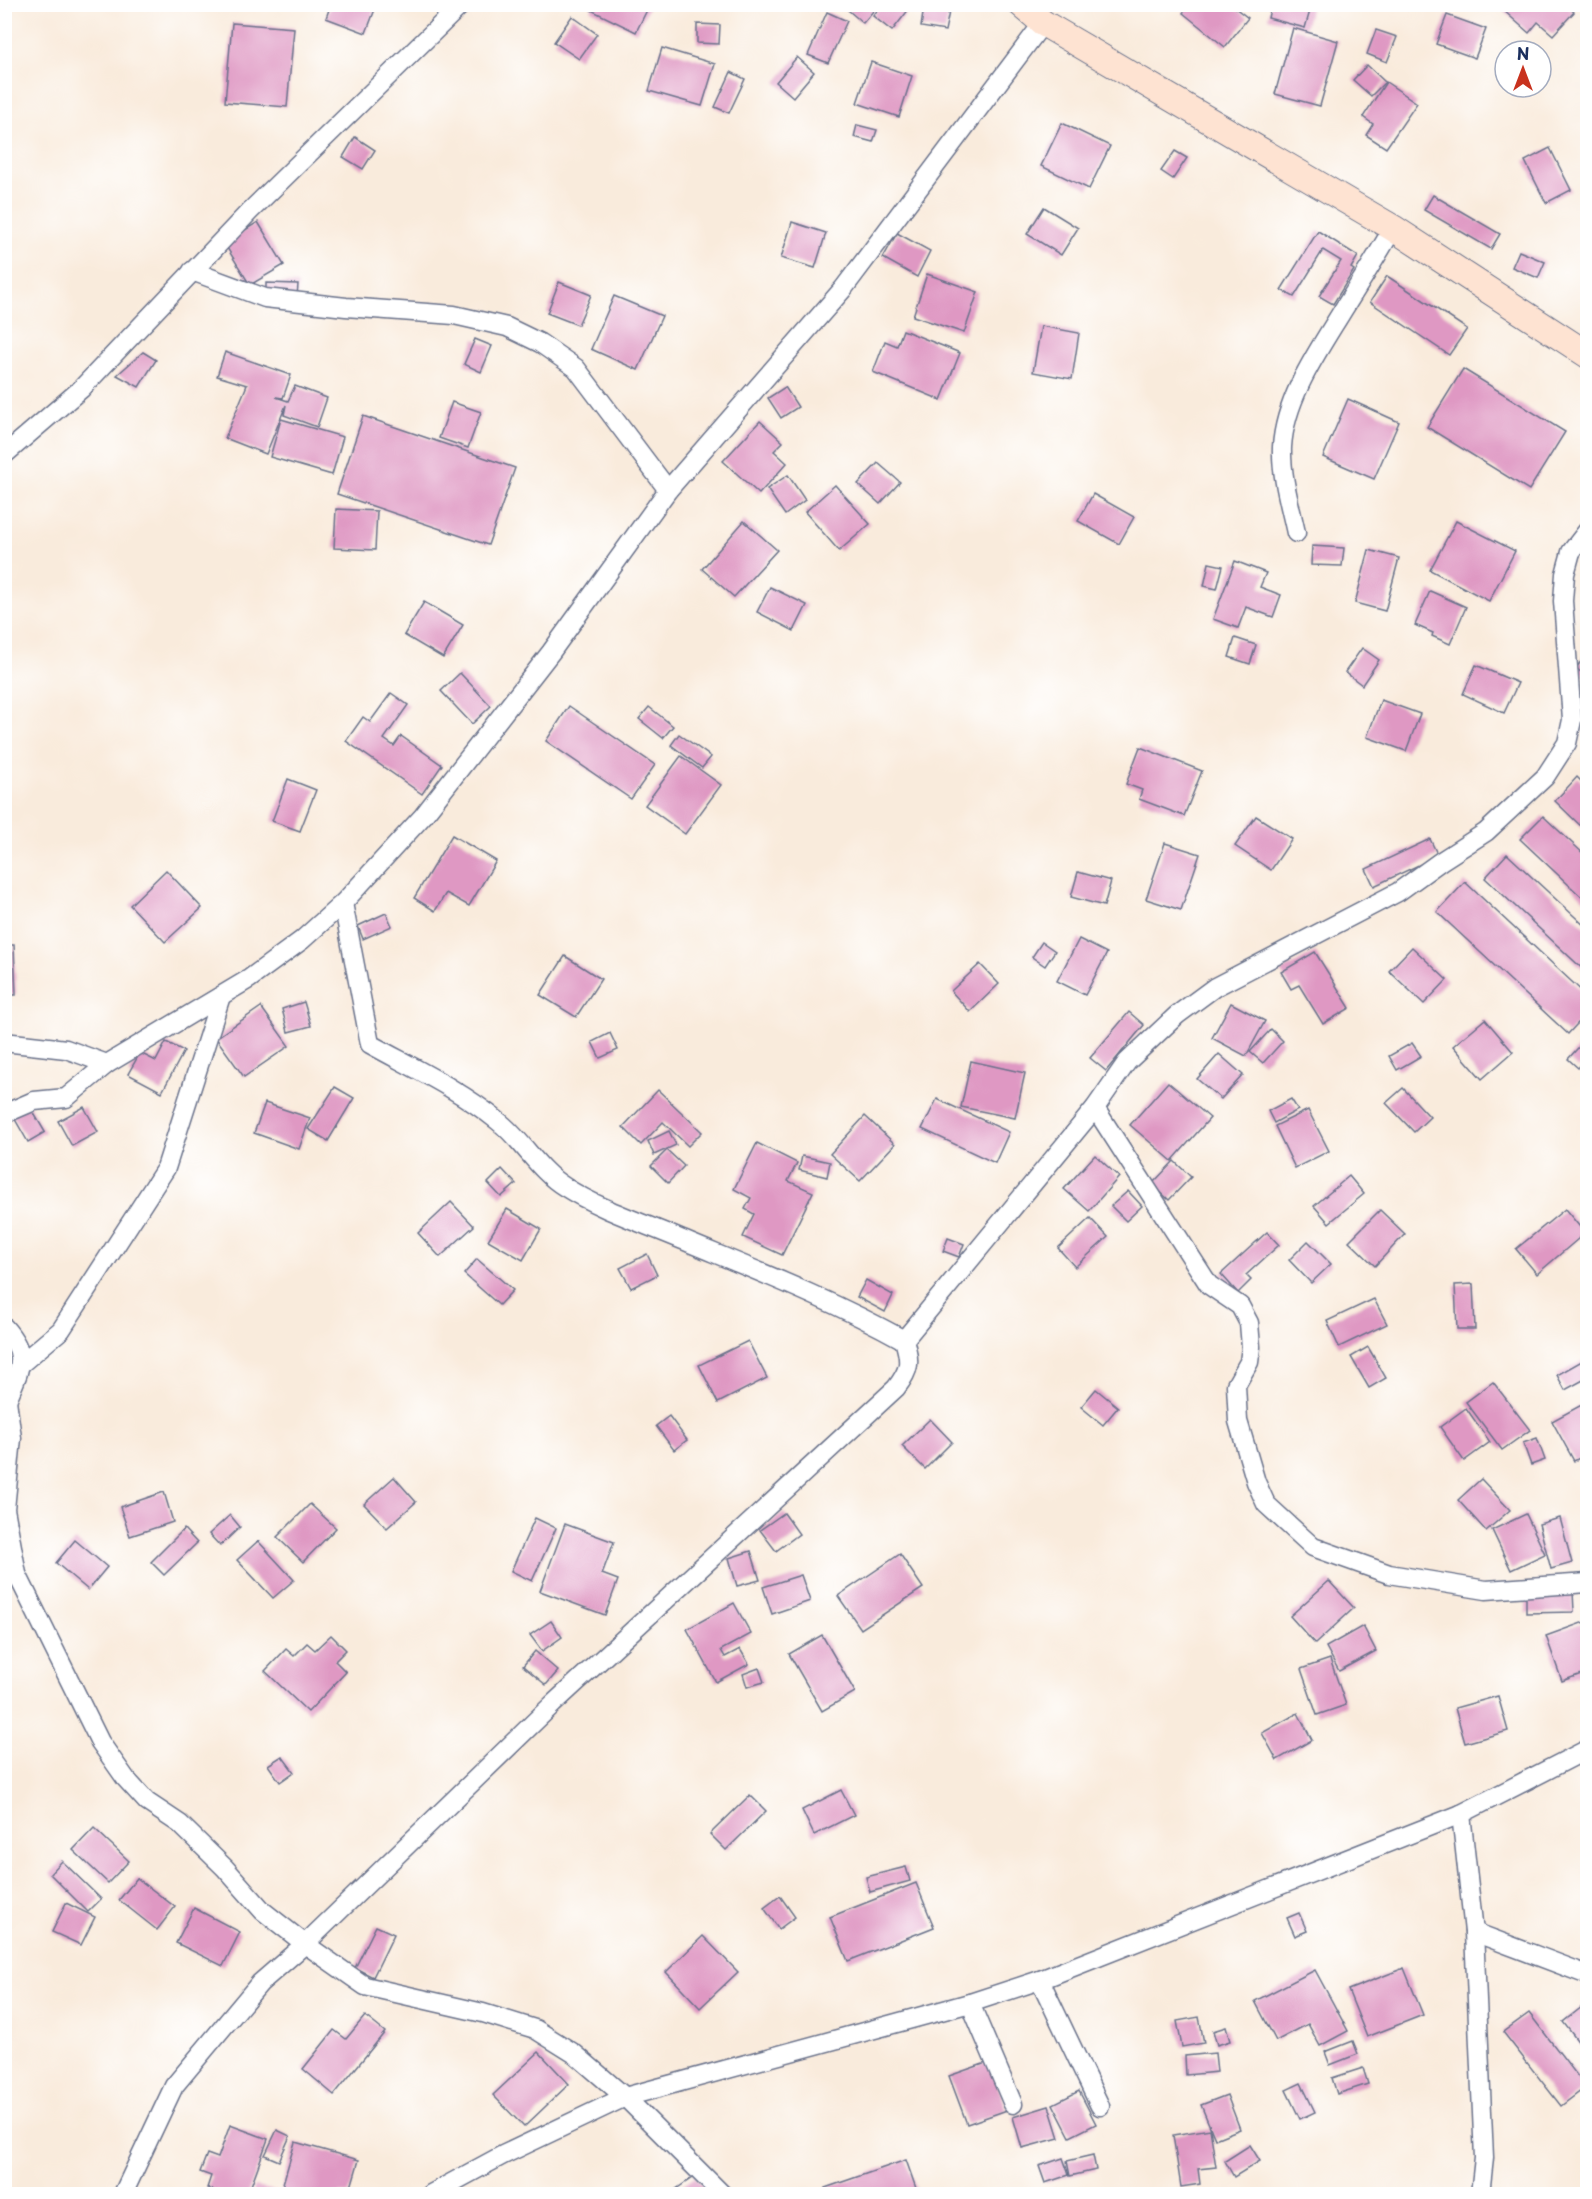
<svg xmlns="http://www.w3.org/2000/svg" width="1592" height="2199" font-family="'Playpen Sans',sans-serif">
  <rect width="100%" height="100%" fill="#fff"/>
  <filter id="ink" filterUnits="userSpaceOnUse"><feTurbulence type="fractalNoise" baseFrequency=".0167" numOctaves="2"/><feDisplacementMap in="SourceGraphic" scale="12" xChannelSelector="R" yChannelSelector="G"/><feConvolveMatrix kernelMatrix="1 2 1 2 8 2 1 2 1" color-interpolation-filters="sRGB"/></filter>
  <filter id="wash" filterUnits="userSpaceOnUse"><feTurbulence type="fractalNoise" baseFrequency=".008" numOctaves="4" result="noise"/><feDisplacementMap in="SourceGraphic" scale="24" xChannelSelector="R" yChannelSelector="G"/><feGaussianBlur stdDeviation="1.35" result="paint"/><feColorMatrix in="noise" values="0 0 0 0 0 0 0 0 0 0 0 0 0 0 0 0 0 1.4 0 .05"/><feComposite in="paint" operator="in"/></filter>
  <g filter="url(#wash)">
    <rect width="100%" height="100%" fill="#f9ebdc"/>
    <g id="blocks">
      <g fill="#df98c3">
        <path d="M331,4H377L366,33L326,18Z"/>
        <path d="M594,4H650L636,32L591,10Z"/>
        <path d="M841,4H879L863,23Z"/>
        <path d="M882,4H913L892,31L873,16Z"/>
        <path d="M1190,4H1230L1248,18L1225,47L1183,13Z"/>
        <path d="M1271,4H1312L1305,28L1268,18Z"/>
        <path d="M1508,4H1565L1574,12L1553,35L1538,22L1529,33L1503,10Z"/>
        <path d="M924,7L949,12L945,31L921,27Z"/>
        <path d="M827,12L847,21L828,63L808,55Z"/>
        <path d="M1447,15L1486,29L1475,58L1436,44Z"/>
        <path d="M572,16L597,34L579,59L554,42Z"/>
        <path d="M232,23L294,28L287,107L225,102Z"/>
        <path d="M697,24L720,25L719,44L697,43Z"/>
        <path d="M1293,28L1338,41L1320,106L1275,94Z"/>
        <path d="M1376,30L1397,37L1387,62L1367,54Z"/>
        <path d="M662,48L715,64L702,106L649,91Z"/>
        <path d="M797,57L814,72L793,97L776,82Z"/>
        <path d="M871,62L912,76L899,117L857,103Z"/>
        <path d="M1367,65L1385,82L1371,96L1353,80Z"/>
        <path d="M731,72L745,79L729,113L715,107Z"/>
        <path d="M1386,82L1417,103L1386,148L1366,135L1373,124L1363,117Z"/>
        <path d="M1062,123L1110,146L1089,189L1041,166Z"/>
        <path d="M857,125L877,130L873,142L854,137Z"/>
        <path d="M355,137L375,150L363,169L343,157Z"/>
        <path d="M1550,148L1571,190L1546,203L1525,161Z"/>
        <path d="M1175,151L1187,158L1173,179L1161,171Z"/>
        <path d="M1433,195L1500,234L1491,249L1424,210Z"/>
        <path d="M1044,207L1078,228L1061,255L1027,234Z"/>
        <path d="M258,222L284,265L250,285L224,243Z"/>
        <path d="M792,222L826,233L815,268L781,258Z"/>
        <path d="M1318,231L1358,256L1351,268L1354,270L1333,304L1319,296L1341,261L1323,250L1294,297L1281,290Z"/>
        <path d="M897,233L930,251L917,277L883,258Z"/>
        <path d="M1519,251L1545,262L1538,278L1512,267Z"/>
        <path d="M927,274L978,292L964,333L913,316Z"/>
        <path d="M1387,276L1467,329L1449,355L1370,302Z"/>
        <path d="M559,282L591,295L578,325L547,313Z"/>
        <path d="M266,283L298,284L297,297L266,296Z"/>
        <path d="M614,296L662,316L638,370L591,349Z"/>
        <path d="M1041,326L1079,333L1072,379L1033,372Z"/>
        <path d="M903,330L960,353L941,400L873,372L885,341L897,346Z"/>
        <path d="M475,339L492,346L481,372L464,364Z"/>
        <path d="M143,352L156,360L139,387L117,375Z"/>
        <path d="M225,352L291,375L283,398L276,397L288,401L295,386L327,398L317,427L284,415L286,405L266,454L225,438L247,385L217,376Z"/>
        <path d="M1463,369L1565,432L1529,490L1427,427Z"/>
        <path d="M785,387L798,407L781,418L768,398Z"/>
        <path d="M1348,399L1399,422L1374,479L1323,457Z"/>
        <path d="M452,402L481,412L468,448L439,438Z"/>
        <path d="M363,416L515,468L488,545L337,494Z"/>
        <path d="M281,419L343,437L332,475L270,457Z"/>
        <path d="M760,421L783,442L774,451L787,463L759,494L723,461Z"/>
        <path d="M878,463L900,482L880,504L858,484Z"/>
        <path d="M788,475L805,500L785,515L767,489Z"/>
        <path d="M835,485L870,524L839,551L805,512Z"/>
        <path d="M1093,494L1134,517L1119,544L1078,521Z"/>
        <path d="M336,509L377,511L375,550L334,548Z"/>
        <path d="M744,521L777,550L734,597L702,569Z"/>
        <path d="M1456,521L1515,551L1489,601L1430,570Z"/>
        <path d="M1312,546L1344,548L1342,566L1311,565Z"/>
        <path d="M1369,550L1399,558L1385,611L1355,603Z"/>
        <path d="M1235,561L1266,573L1260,587L1281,595L1273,617L1246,607L1238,628L1213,619Z"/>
        <path d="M1209,563L1223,566L1217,589L1204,586Z"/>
        <path d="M770,587L807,605L794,631L757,612Z"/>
        <path d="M1430,591L1466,607L1450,644L1432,636L1433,633L1415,625Z"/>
        <path d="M424,602L463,625L443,658L404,635Z"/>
        <path d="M1235,638L1256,645L1250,664L1229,657Z"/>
        <path d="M1362,648L1379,660L1362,685L1345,672Z"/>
        <path d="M1587,654V677L1576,668Z"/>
        <path d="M1476,665L1518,683L1504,713L1463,694Z"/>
        <path d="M460,673L491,706L472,724L441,691Z"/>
        <path d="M391,693L408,705L384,739L394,746L401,736L442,765L422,794L346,741L363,717L370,722Z"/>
        <path d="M1381,700L1420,714L1406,751L1367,737Z"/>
        <path d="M569,706L655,765L631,799L546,741Z"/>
        <path d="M649,707L673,726L663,738L639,719Z"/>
        <path d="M679,734L711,757L702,768L671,745Z"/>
        <path d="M1140,747L1202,771L1184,816L1139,799L1142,790L1126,784Z"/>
        <path d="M681,756L721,785L685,834L645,805Z"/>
        <path d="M1577,777L1587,787V832L1555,801Z"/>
        <path d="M288,779L316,790L300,831L272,821Z"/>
        <path d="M1256,816L1292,839L1271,870L1235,846Z"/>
        <path d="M1543,816L1587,857V902L1520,839Z"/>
        <path d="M452,835L496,861L469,906L446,893L435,911L414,898Z"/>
        <path d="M1430,839L1438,856L1374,886L1366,869Z"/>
        <path d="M1165,843L1200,854L1181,910L1146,899Z"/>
        <path d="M1507,854L1587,928V973L1485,878Z"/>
        <path d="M166,870L202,908L165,942L130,905Z"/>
        <path d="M1078,872L1111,881L1104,906L1071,897Z"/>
        <path d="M1465,882L1587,996V1013L1568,1034L1437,912Z"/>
        <path d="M386,913L392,926L363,939L358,926Z"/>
        <path d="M1079,939L1107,953L1085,995L1057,981Z"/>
        <path d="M1042,942L1055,951L1045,966L1032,957Z"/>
        <path d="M4,945H14L16,995H4Z"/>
        <path d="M1412,947L1447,980L1424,1004L1389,971Z"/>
        <path d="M1315,952L1350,1008L1323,1024L1299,985L1291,989L1281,972Z"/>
        <path d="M565,956L601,979L576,1017L540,995Z"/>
        <path d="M980,964L999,984L970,1012L951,991Z"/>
        <path d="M304,1002L311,1026L288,1032L282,1009Z"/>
        <path d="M1231,1003L1265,1021L1246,1056L1212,1038Z"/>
        <path d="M261,1007L289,1046L244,1077L216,1038Z"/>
        <path d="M1129,1012L1144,1025L1106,1071L1090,1058Z"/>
        <path d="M1485,1019L1513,1052L1482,1079L1453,1046Z"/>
        <path d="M1271,1029L1283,1041L1263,1063L1250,1052Z"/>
        <path d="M610,1033L618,1050L600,1058L592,1042Z"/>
        <path d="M1586,1039L1587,1058L1578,1068L1568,1059Z"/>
        <path d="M166,1042L184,1051L162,1092L128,1074L140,1053L156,1061Z"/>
        <path d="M1412,1043L1421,1056L1397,1070L1389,1056Z"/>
        <path d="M1219,1054L1243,1075L1221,1099L1197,1079Z"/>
        <path d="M971,1061L1025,1073L1015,1118L961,1107Z"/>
        <path d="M1168,1082L1210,1118L1172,1161L1130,1125Z"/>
        <path d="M335,1087L354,1098L328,1141L308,1129Z"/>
        <path d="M1403,1088L1430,1117L1414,1132L1386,1103Z"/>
        <path d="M658,1090L702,1132L688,1146L663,1122L641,1145L623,1127Z"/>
        <path d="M937,1099L1009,1132L995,1163L922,1129Z"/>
        <path d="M1291,1099L1298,1110L1274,1123L1268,1111Z"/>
        <path d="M265,1103L310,1118L299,1149L254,1133Z"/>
        <path d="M29,1105L45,1132L28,1142L12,1114Z"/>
        <path d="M84,1107L98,1132L72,1146L58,1121Z"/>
        <path d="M1308,1110L1329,1151L1295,1168L1275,1126Z"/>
        <path d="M865,1116L895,1144L860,1181L830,1154Z"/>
        <path d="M669,1131L676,1145L654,1155L648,1141Z"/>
        <path d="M757,1143L797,1163L788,1181L813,1192L782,1255L743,1237L754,1214L745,1209L751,1198L734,1189Z"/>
        <path d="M667,1150L684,1166L668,1183L651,1166Z"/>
        <path d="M1095,1155L1119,1177L1089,1211L1064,1189Z"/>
        <path d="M802,1156L830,1162L827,1177L799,1170Z"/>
        <path d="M1174,1161L1191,1177L1169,1200L1152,1184Z"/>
        <path d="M502,1169L516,1184L501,1197L488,1183Z"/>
        <path d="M1349,1176L1364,1194L1329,1223L1314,1206Z"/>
        <path d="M1128,1191L1142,1206L1126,1221L1111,1206Z"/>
        <path d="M451,1202L474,1226L440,1257L418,1233Z"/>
        <path d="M507,1209L541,1229L523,1260L488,1240Z"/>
        <path d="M1565,1209L1585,1233L1537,1274L1516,1249Z"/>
        <path d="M1380,1210L1405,1234L1375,1266L1349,1241Z"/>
        <path d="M1090,1218L1108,1237L1075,1267L1058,1248Z"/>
        <path d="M1267,1232L1279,1245L1246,1275L1251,1280L1238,1293L1221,1274Z"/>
        <path d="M948,1238L964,1244L959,1257L943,1251Z"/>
        <path d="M1308,1241L1331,1264L1311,1283L1289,1260Z"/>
        <path d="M647,1254L657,1275L631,1288L620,1268Z"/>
        <path d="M477,1259L513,1290L499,1305L464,1274Z"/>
        <path d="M866,1280L893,1295L885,1312L857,1297Z"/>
        <path d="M1473,1284L1475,1329H1457L1455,1285Z"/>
        <path d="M1374,1299L1387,1324L1339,1347L1327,1321Z"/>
        <path d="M748,1341L767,1378L718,1403L699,1365Z"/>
        <path d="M1368,1347L1386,1378L1369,1388L1351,1357Z"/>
        <path d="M1587,1358V1378L1565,1390L1557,1375Z"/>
        <path d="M1493,1382L1530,1430L1502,1450L1466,1402Z"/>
        <path d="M1096,1389L1118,1407L1103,1425L1081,1407Z"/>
        <path d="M1587,1402V1454L1574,1461L1552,1421Z"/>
        <path d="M1466,1408L1490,1442L1464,1461L1440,1427Z"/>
        <path d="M669,1416L687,1440L674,1450L656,1426Z"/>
        <path d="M930,1419L952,1442L925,1469L902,1446Z"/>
        <path d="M1537,1438L1545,1460L1531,1465L1523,1443Z"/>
        <path d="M394,1477L416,1502L387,1528L364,1504Z"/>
        <path d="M1481,1479L1510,1510L1486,1531L1458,1500Z"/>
        <path d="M164,1492L173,1522L130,1536L120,1507Z"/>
        <path d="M310,1504L336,1528L303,1562L277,1537Z"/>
        <path d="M784,1513L799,1534L776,1551L760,1530Z"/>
        <path d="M1526,1514L1545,1554L1511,1570L1492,1530Z"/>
        <path d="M230,1515L240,1527L220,1546L209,1534Z"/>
        <path d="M535,1518L556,1528L532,1581L511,1571Z"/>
        <path d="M1560,1518L1572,1563L1551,1569L1539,1524Z"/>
        <path d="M565,1524L614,1542L602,1574L618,1580L605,1615L540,1591Z"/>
        <path d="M184,1529L197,1543L164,1575L151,1562Z"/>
        <path d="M75,1540L107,1567L88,1590L56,1563Z"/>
        <path d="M258,1541L294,1580L273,1598L237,1560Z"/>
        <path d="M751,1551L760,1580L737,1586L729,1558Z"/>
        <path d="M900,1554L923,1588L861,1629L838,1596Z"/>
        <path d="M801,1575L810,1601L772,1614L763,1587Z"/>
        <path d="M1329,1581L1354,1608L1315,1644L1290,1616Z"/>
        <path d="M1573,1591L1574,1612L1526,1613V1593Z"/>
        <path d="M734,1603L751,1634L721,1650L725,1657L740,1649L749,1664L716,1682L687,1629Z"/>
        <path d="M551,1621L562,1637L542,1651L530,1635Z"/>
        <path d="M1587,1621V1672L1562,1681L1546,1636Z"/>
        <path d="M1363,1626L1376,1651L1339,1671L1326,1647Z"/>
        <path d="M331,1635L346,1650L335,1661L346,1672L308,1712L265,1671L286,1649L294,1656L307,1643L315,1650Z"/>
        <path d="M822,1635L855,1692L822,1711L789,1654Z"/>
        <path d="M535,1651L558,1671L546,1685L523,1666Z"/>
        <path d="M1330,1659L1346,1705L1317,1715L1301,1669Z"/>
        <path d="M759,1668L764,1682L747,1687L743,1674Z"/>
        <path d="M1498,1696L1508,1731L1465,1743L1455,1708Z"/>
        <path d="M1298,1713L1312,1740L1277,1760L1262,1733Z"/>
        <path d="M282,1756L294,1772L280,1782L268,1765Z"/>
        <path d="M841,1790L854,1815L814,1835L802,1810Z"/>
        <path d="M750,1795L766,1811L726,1850L710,1834Z"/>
        <path d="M94,1828L129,1861L108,1883L73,1850Z"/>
        <path d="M62,1861L101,1899L88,1912L50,1874Z"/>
        <path d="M906,1867L910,1881L870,1892L866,1877Z"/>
        <path d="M137,1878L175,1907L157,1930L119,1900Z"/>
        <path d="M916,1883L934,1927L848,1961L830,1917Z"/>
        <path d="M780,1896L795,1917L779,1929L764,1908Z"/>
        <path d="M66,1903L95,1917L81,1945L52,1932Z"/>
        <path d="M194,1908L240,1932L223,1966L176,1943Z"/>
        <path d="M1299,1913L1307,1931L1295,1936L1287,1918Z"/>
        <path d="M376,1926L394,1934L373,1977L355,1968Z"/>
        <path d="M703,1936L738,1972L700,2008L666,1972Z"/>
        <path d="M1404,1968L1423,2015L1367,2037L1348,1990Z"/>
        <path d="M1315,1970L1348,2031L1320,2046L1308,2024L1276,2041L1255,2001Z"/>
        <path d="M1587,2003V2053L1563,2022Z"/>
        <path d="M1529,2013L1586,2087L1561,2106L1503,2032Z"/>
        <path d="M365,2016L385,2032L334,2095L303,2069L334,2030L346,2039Z"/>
        <path d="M1199,2017L1204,2043L1182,2047L1177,2021Z"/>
        <path d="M1226,2027L1230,2041L1217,2045L1213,2031Z"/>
        <path d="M1353,2041L1358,2054L1330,2065L1325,2052Z"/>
        <path d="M539,2052L569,2084L524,2127L493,2095Z"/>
        <path d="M1215,2053L1217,2072L1186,2075L1185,2056Z"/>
        <path d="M989,2062L1007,2110L967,2124L949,2076Z"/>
        <path d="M1363,2068L1368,2084L1337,2094L1332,2078Z"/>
        <path d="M1301,2083L1315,2112L1300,2119L1286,2090Z"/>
        <path d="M1079,2091L1096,2124L1070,2137L1053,2104Z"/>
        <path d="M1227,2095L1240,2129L1215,2139L1201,2105Z"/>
        <path d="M1049,2106L1059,2138L1022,2148L1013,2117Z"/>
        <path d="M230,2125L268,2139L248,2194H224L207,2188L211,2176L200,2172L207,2154L218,2158Z"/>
        <path d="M1210,2129L1216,2167L1198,2169L1200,2184L1181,2187L1173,2135Z"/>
        <path d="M277,2130L290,2136L279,2161L265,2155Z"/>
        <path d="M295,2142L359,2160L349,2194H280Z"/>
        <path d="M1250,2145L1260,2161L1234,2177L1225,2161Z"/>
        <path d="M1093,2155L1096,2170L1070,2176L1067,2161Z"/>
        <path d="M1063,2158L1069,2175L1045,2183L1039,2166Z"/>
        <path d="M906,2160L918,2194H827L825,2188Z"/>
        <path d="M695,2176L709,2194H669Z"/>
        <path d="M254,2187L277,2191L276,2194H253Z"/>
      </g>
    </g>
  </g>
  <g filter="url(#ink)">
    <use href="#blocks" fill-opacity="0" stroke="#69718a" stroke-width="1.5"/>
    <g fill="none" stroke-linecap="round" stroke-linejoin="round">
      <g stroke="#69718a" stroke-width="21">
        <g id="street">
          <path d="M192,271L265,298L346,307L454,315L507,327L540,343L576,368L668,490"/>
          <path d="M4,455L81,389L250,211L462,4"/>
          <path d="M1296,533C1290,505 1281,476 1282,447C1285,398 1318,351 1343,310C1360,283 1377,256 1393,228"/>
          <path d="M343,903L370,1044C413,1068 459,1089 498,1121C523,1140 538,1171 565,1187C598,1208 637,1221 673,1236C752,1269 828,1298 904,1340"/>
          <path d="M4,1042L66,1049L107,1064L249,979L302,940L343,903L423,816L551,652L668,490L843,289L1043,23"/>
          <path d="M1095,1108L1209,1285L1240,1306L1249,1323L1251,1347L1249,1362L1236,1385L1238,1421L1256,1482L1266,1504L1313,1547L1389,1574L1486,1590L1588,1583"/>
          <path d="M4,1114L34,1101L66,1098L107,1064"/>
          <path d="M4,1327C30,1356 20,1368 7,1400"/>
          <path d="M23,1362L61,1330L166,1168L221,996"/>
          <path d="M4,1400H7L12,1438L5,1509L17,1574L100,1742L126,1779L147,1802L180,1824L225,1868L263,1911L305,1944L365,1986L483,2013L535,2029L575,2054L625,2097L722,2194"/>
          <path d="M1461,1814L1474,1932L1484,2158L1480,2194"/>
          <path d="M1474,1932L1588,1975"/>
          <path d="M1040,1980L1100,2106"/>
          <path d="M970,2003L1013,2104"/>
          <path d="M123,2194L174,2086L260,1983L305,1944L553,1704L896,1388C910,1370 911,1362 904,1340L1095,1108L1127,1062L1177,1015L1215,987L1398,892L1441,861L1486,832L1545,777L1567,743L1572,720L1563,601L1565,574L1571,552L1588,530"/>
          <path d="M431,2194L503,2155L625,2097L970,2003L1040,1980L1461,1814L1588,1749"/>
        </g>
      </g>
      <g stroke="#69718a" stroke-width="28">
        <path id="secondary" d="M1021,4L1043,23L1393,228L1588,355"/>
      </g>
      <use href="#street" stroke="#fff" stroke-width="18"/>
      <use href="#secondary" stroke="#fee3d2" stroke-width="26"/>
    </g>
  </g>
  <rect width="1592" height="2199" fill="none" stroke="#fff" stroke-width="24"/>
  <g transform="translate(1523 69)"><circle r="28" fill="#ffffff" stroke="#a4acbf" stroke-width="1.5"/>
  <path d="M0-4.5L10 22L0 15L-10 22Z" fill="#c8321e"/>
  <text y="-9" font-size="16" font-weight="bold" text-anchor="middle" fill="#1b2f5e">N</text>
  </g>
</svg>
